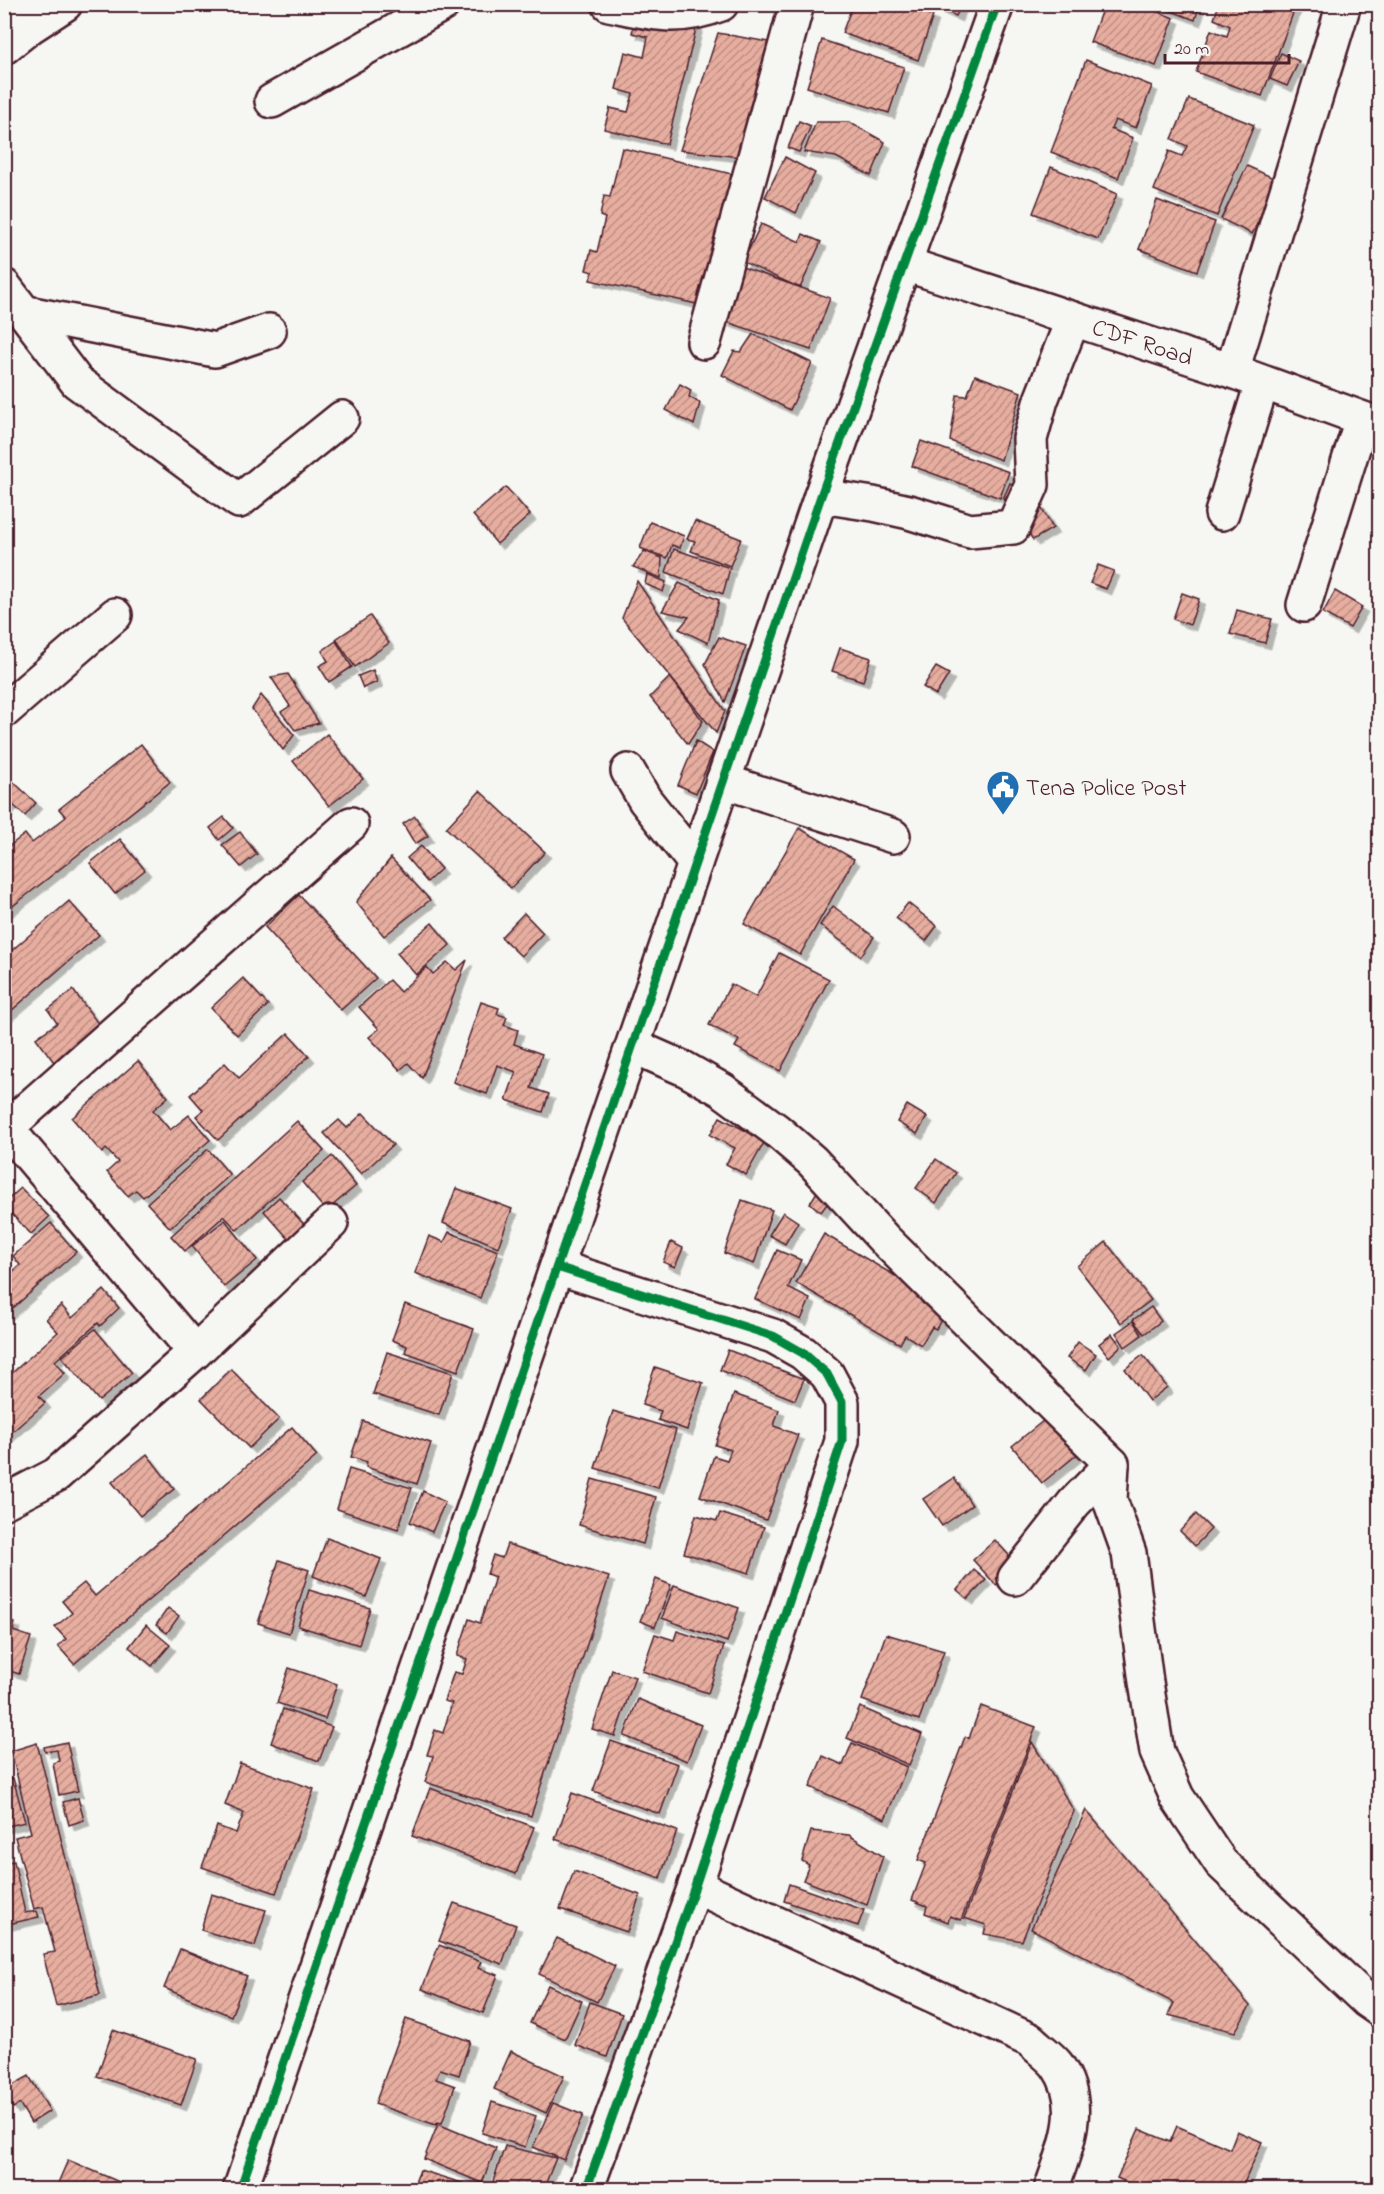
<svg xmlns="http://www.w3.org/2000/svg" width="1384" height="2194" font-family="'Indie Flower',sans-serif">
  <defs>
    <pattern id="building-hatch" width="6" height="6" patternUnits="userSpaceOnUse" patternTransform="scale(1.5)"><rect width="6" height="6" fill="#e7aea0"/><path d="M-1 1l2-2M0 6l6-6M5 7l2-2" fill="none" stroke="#bd8d83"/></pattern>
    <filter id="shadow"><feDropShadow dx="5.5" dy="5.5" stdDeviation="0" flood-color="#0004"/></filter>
  </defs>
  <rect width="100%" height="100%" fill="#f6f6f2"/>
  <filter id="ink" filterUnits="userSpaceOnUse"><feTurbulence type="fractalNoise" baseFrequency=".0167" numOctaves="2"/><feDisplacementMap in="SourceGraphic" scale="12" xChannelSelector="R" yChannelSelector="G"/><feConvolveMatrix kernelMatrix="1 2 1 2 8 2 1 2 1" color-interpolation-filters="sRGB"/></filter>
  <g filter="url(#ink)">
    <g fill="url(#building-hatch)" stroke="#4a1f2b" stroke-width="1.5" filter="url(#shadow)">
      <path d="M853,4H900L933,16L918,60L842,33Z"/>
      <path d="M929,4H962L956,16Z"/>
      <path d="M1104,4H1200L1195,20L1158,6L1156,11L1174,18L1156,66L1090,42Z"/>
      <path d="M1219,4H1287L1295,8L1262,96L1196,72L1211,30L1227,36L1230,26L1214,19Z"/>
      <path d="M637,11L697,25L667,144L604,129L610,108L628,112L633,94L616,89L625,52L644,57L648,37L632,33Z"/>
      <path d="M718,33L774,43L740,157L680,150Z"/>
      <path d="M822,40L904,67L889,113L807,87Z"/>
      <path d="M1281,53L1299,61L1287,86L1270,79Z"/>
      <path d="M1086,60L1152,86L1136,128L1115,120L1111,129L1133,138L1118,178L1051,152Z"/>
      <path d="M1189,99L1254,125L1217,216L1154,190L1169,151L1182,156L1187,146L1172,139Z"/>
      <path d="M799,121L811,126L799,152L788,148Z"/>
      <path d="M816,122H849L885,142L871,176L836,157L804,152Z"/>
      <path d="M622,148L732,174L701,305L590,280L593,272L586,270L591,250L597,252L605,218L600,216L604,196L610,197Z"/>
      <path d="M785,157L815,173L796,213L765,197Z"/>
      <path d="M1247,166L1278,180L1252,234L1221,219Z"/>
      <path d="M1051,167L1117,194L1098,239L1033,213Z"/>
      <path d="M1157,200L1215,222L1197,271L1139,249Z"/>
      <path d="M761,224L800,242L803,234L821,242L800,288L743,262Z"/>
      <path d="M742,267L830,298L811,350L724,321Z"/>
      <path d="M753,334L812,363L790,410L722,375L734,351L741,352Z"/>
      <path d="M975,375L1021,392L1001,460L950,441L957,395L967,396Z"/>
      <path d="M680,384L691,390L689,397L700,403L694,425L666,410Z"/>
      <path d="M921,441L1009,472L1000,498L912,466Z"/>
      <path d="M1010,483L1020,487L1014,504L1003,499Z"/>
      <path d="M506,487L530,515L497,544L473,515Z"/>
      <path d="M1039,504L1053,528L1033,540L1019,518Z"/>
      <path d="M695,521L741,539L730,566L691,551L695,541L687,539Z"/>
      <path d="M650,522L684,536L680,548L672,545L667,558L640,548Z"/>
      <path d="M674,549L730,568L723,594L666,572Z"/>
      <path d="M644,551L662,558L661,578L633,567Z"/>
      <path d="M1098,565L1114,571L1106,589L1090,583Z"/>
      <path d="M647,574L666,582L663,592L645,584Z"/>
      <path d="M637,581L725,711L716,733L622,618Z"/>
      <path d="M679,583L719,600L708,643L679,629L689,617L662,611Z"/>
      <path d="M1335,591L1362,607L1350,628L1323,613Z"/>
      <path d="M1182,593L1199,599L1190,625L1173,619Z"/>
      <path d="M1237,610L1272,619L1265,643L1230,634Z"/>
      <path d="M370,616L389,643L355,667L336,639Z"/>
      <path d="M719,637L746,646L725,702L705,664Z"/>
      <path d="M336,641L352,667L329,682L319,666L328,661L322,651Z"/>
      <path d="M840,648L871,658L863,681L832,671Z"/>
      <path d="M936,667L949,674L936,695L923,687Z"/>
      <path d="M373,670L377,682L363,688L358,676Z"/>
      <path d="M288,674L319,723L295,730L281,712L290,706L271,677Z"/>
      <path d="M670,677L703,721L688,744L650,697Z"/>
      <path d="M261,695L294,735L283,750L252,709Z"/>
      <path d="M327,734L363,779L329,806L293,761Z"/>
      <path d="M696,741L713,752L696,793L678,785Z"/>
      <path d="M141,744L170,782L4,913V850L25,834L32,843L66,817L59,809Z"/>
      <path d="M4,773L36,803L25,816L12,804L4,813Z"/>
      <path d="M480,791L545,852L511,888L446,828Z"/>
      <path d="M415,816L428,836L415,844L403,824Z"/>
      <path d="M224,817L233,828L219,840L210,828Z"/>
      <path d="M799,828L854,859L800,955L744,924Z"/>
      <path d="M240,832L257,854L241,867L222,845Z"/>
      <path d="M120,839L145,870L115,894L90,863Z"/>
      <path d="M421,846L441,869L427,882L407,858Z"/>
      <path d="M391,858L430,900L384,936L356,902Z"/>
      <path d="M299,895L376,978L341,1010L265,927Z"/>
      <path d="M69,901L99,935L4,1017V957Z"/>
      <path d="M908,903L937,926L926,941L896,918Z"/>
      <path d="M833,906L874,937L861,956L820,925Z"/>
      <path d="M524,913L543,933L521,956L501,937Z"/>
      <path d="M432,923L450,945L416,975L397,953Z"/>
      <path d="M779,953L829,979L780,1071L735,1047L739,1040L709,1025L731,984L756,997Z"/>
      <path d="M467,960L422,1078L408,1063L400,1070L369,1037L379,1029L359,1007L389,980L400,992L427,967L433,974L447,962L456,970Z"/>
      <path d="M243,978L268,1005L237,1035L211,1008Z"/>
      <path d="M73,990L103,1030L56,1065L36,1038L57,1023L48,1010Z"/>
      <path d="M481,1002L499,1008L497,1014L507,1017L504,1025L518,1030L514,1044L542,1054L531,1088L549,1094L543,1112L506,1100L516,1072L497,1065L487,1094L453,1082Z"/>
      <path d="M288,1033L309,1056L218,1140L196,1116L203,1110L190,1095L225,1063L239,1078Z"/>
      <path d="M138,1061L168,1097L153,1110L170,1130L189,1115L210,1140L143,1197L136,1190L128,1196L107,1172L118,1162L106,1149L102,1153L72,1118Z"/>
      <path d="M907,1105L927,1117L917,1134L897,1122Z"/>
      <path d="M363,1113L393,1145L361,1174L324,1133L339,1120L347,1128Z"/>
      <path d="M720,1117L765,1141L746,1175L726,1164L735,1148L710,1135Z"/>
      <path d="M297,1121L324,1151L237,1230L224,1216L185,1251L171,1236Z"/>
      <path d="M208,1149L230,1175L170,1228L147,1203Z"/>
      <path d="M332,1156L356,1186L326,1211L302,1182Z"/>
      <path d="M936,1159L956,1173L936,1203L916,1188Z"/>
      <path d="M820,1187L833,1196L821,1212L810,1203Z"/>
      <path d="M21,1188L49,1217L31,1234L4,1206V1203Z"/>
      <path d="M456,1188L512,1209L498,1247L443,1223Z"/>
      <path d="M279,1197L311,1232L295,1246L264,1211Z"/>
      <path d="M742,1200L772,1210L754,1264L724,1253Z"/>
      <path d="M783,1212L798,1222L785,1244L769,1235Z"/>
      <path d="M225,1220L257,1260L224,1287L192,1246Z"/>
      <path d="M51,1223L76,1252L4,1316V1279L20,1265L13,1256Z"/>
      <path d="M449,1232L498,1251L480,1298L415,1273L429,1236L444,1242Z"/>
      <path d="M824,1234L926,1294L922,1303L943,1316L936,1329L932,1327L921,1345L905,1335L900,1344L796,1283Z"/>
      <path d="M671,1242L683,1248L675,1267L663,1262Z"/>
      <path d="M1106,1242L1151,1300L1121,1323L1077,1266Z"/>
      <path d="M777,1250L801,1260L788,1288L810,1299L801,1320L755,1299Z"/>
      <path d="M104,1290L119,1308L100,1326L98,1323L55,1361L65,1373L39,1396L45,1403L4,1439V1380L58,1332L46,1319L61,1305L72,1318Z"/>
      <path d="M405,1304L474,1329L458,1371L405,1352L407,1346L392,1340Z"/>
      <path d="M1151,1307L1161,1321L1144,1334L1133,1320Z"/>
      <path d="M1133,1321L1142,1335L1125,1347L1116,1333Z"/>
      <path d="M95,1329L132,1373L99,1401L62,1357Z"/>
      <path d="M1112,1334L1121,1346L1109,1357L1099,1344Z"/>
      <path d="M1078,1342L1096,1354L1086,1370L1067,1358Z"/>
      <path d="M728,1350L804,1379L795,1400L720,1370Z"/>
      <path d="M387,1352L453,1373L439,1415L373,1394Z"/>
      <path d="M1143,1355L1167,1387L1149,1401L1125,1369Z"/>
      <path d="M655,1367L703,1383L687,1430L658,1420L661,1411L642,1405Z"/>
      <path d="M231,1369L279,1419L249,1448L201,1399Z"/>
      <path d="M734,1394L779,1410L774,1426L798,1435L766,1520L700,1496L714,1456L727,1460L731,1450L715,1445Z"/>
      <path d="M613,1411L676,1430L658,1488L595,1468Z"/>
      <path d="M1054,1412L1084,1449L1042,1483L1012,1446Z"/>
      <path d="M363,1421L431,1443L417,1484L366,1467L367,1462L351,1457Z"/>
      <path d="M292,1427L317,1456L74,1664L58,1646L66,1639L55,1627L72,1613L62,1601L84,1583L95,1596Z"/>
      <path d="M147,1454L174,1489L140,1516L112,1482Z"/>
      <path d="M349,1469L412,1488L398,1529L337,1509Z"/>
      <path d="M954,1478L972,1505L942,1526L923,1499Z"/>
      <path d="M592,1479L656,1497L643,1544L579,1525Z"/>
      <path d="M423,1491L445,1502L432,1532L410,1522Z"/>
      <path d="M720,1513L764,1527L749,1573L684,1553L696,1515L717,1521Z"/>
      <path d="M1196,1514L1211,1529L1195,1546L1180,1531Z"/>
      <path d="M327,1538L381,1559L366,1597L313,1576Z"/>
      <path d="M995,1540L1017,1564L996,1585L973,1560Z"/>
      <path d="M507,1544L609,1577L531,1816L425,1782L433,1756L427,1755L435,1730L443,1733L452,1703L444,1701L454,1672L462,1674L467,1659L457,1656L469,1619L480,1623L495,1577L487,1574L493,1555L502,1558Z"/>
      <path d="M279,1560L309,1570L289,1633L258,1623Z"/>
      <path d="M974,1570L986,1580L968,1599L957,1590Z"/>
      <path d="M656,1579L671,1585L655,1627L640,1621Z"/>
      <path d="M674,1585L739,1608L727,1642L662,1618Z"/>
      <path d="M309,1590L370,1608L359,1645L298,1626Z"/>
      <path d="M168,1608L179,1616L167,1633L156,1625Z"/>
      <path d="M4,1620L15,1623L13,1631L31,1637L19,1674L4,1669Z"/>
      <path d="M146,1625L170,1645L152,1666L129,1647Z"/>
      <path d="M677,1631L724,1646L708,1693L642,1671L655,1634L674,1640Z"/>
      <path d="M886,1634L944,1651L919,1720L862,1700Z"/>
      <path d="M289,1668L337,1684L325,1719L277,1703Z"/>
      <path d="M612,1670L635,1677L615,1736L592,1729Z"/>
      <path d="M638,1699L701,1725L687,1761L624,1736Z"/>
      <path d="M981,1706L1036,1727L961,1920L950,1916L948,1922L925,1913L927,1906L912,1900L926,1863L918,1860L965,1737L969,1738Z"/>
      <path d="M860,1707L922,1734L909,1765L847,1738Z"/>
      <path d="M283,1709L332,1727L319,1761L271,1743Z"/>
      <path d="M611,1741L678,1764L660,1814L593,1791Z"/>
      <path d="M67,1742L78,1791L59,1795L53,1763L59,1761L57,1750L45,1752L44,1747Z"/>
      <path d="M1032,1742L1074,1811L1022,1941L984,1934L986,1925L964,1918Z"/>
      <path d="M37,1743L100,1995L56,2006L43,1954L55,1952L43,1907L34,1909L15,1837L31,1833L11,1751Z"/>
      <path d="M852,1743L907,1767L885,1819L810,1787L823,1756L843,1765Z"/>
      <path d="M240,1763L314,1789L276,1893L202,1867L217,1826L236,1833L244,1813L225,1805Z"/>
      <path d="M13,1778L25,1822L4,1827V1780Z"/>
      <path d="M430,1788L534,1827L516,1874L412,1836Z"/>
      <path d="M572,1793L677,1831L660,1878L555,1839Z"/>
      <path d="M78,1798L84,1820L69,1825L63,1802Z"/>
      <path d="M1086,1810L1250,2006L1235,2032L1168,2015L1174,2003L1031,1929Z"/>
      <path d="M811,1831L849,1835L883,1856L867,1905L803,1880L809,1865L802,1861Z"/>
      <path d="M4,1848L8,1862L14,1861L25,1913L37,1911L39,1917L4,1925Z"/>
      <path d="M574,1871L640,1895L627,1932L560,1909Z"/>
      <path d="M789,1884L864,1910L858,1926L784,1901Z"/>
      <path d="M211,1894L266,1910L255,1946L201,1930Z"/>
      <path d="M454,1903L516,1925L502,1964L439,1941Z"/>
      <path d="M557,1938L615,1966L597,2002L539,1974Z"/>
      <path d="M439,1945L481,1962L478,1968L498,1975L483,2013L422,1989Z"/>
      <path d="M180,1949L247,1976L231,2016L164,1988Z"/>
      <path d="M548,1985L582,2001L565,2039L530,2023Z"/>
      <path d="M590,2002L622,2014L607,2057L575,2045Z"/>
      <path d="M406,2019L470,2041L459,2075L440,2069L436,2079L455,2086L442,2123L438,2122L436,2125L375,2104Z"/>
      <path d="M113,2030L197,2059L181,2105L97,2076Z"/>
      <path d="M511,2051L564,2076L546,2113L494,2089Z"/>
      <path d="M29,2076L50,2111L31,2123L20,2104L13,2108L4,2094V2090Z"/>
      <path d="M492,2102L536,2116L525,2147L482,2133Z"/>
      <path d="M553,2103L583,2115L564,2160L533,2147Z"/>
      <path d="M438,2124L496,2148L482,2183L424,2159Z"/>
      <path d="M1177,2126L1230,2149L1237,2131L1262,2142L1241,2190H1144L1117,2178L1139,2129L1170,2142Z"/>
      <path d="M505,2146L556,2158L543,2190H490Z"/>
      <path d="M68,2160L138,2190H55Z"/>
      <path d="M420,2170L484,2190H412Z"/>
    </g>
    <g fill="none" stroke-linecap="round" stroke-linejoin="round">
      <g stroke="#4a1f2b" stroke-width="38">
        <g id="minor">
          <path d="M6,4L28,28"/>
          <path d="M609,4C653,13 677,21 721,4"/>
          <path d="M4,47L28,28L65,4"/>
          <path d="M272,101L443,4"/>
          <path id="s1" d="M905,264L1232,371L1380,425"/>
          <path d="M4,286L77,382L239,501L342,418"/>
          <path d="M27,313L215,350L269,331"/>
          <path d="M704,342L797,4"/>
          <path d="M1232,371L1344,4"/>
          <path d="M821,496L873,504L909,512L970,531L1013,527L1032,485L1030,439L1041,400L1073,319"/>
          <path d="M1222,513L1262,383"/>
          <path d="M1304,605L1362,419"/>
          <path d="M4,711L115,615"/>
          <path d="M628,771L645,800L695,863"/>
          <path d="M723,781L893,836"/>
          <path d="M633,1046L685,1069L722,1090L776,1130L812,1161L884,1239L1112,1464L1110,1500L1129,1553L1146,1682L1157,1752L1177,1797L1221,1863L1367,2001L1380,2010"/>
          <path d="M4,1125L195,1352"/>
          <path d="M4,1130L351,824"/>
          <path d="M557,1267L773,1336L803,1353L827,1374L842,1402V1441L695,1886L586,2190"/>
          <path d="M4,1502L56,1475L195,1352L331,1223"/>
          <path d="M1015,1578L1074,1503L1112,1464"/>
          <path d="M695,1886L1030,2040C1038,2048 1050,2056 1057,2065C1086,2106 1065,2148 1051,2190"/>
          <path d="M240,2190L821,496L997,4"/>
        </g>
      </g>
      <use href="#minor" stroke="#f6f6f2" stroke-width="33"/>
      <g stroke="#f6f6f2" stroke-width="13">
        <g id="cycleway">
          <path d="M557,1267L773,1336L803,1353L827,1374L842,1402V1441L695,1886L586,2190"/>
          <path d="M240,2190L821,496L997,4"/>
        </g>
      </g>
      <use href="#cycleway" stroke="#00873e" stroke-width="9"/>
    </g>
  </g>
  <defs>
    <g id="civic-pin" transform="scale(1.725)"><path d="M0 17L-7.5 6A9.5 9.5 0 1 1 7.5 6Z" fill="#1f6fb2" stroke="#f6f6f2"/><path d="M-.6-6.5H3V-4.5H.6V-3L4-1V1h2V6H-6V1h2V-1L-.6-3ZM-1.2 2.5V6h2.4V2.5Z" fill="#fff"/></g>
  </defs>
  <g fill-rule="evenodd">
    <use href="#civic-pin" x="1003" y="787"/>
  </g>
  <g text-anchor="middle" stroke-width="4.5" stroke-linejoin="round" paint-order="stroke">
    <g font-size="24" fill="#4a1f2b" stroke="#f6f6f2">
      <text dy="8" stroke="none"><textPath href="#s1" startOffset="250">CDF Road</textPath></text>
    </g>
    <g font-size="24" fill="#4a1f2b" stroke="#f6f6f2" text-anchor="start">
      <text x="1026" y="795">Tena Police Post</text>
    </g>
  </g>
  <rect width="1384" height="2194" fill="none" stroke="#f6f6f2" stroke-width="24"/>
  <rect x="12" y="12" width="1360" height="2170" fill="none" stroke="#4a1f2b" stroke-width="2" filter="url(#ink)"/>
  <path d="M1165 54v9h124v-9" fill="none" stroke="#4a1f2b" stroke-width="3"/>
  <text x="1174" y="54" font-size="18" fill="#4a1f2b" stroke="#f6f6f2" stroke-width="4.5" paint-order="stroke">20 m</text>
</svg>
